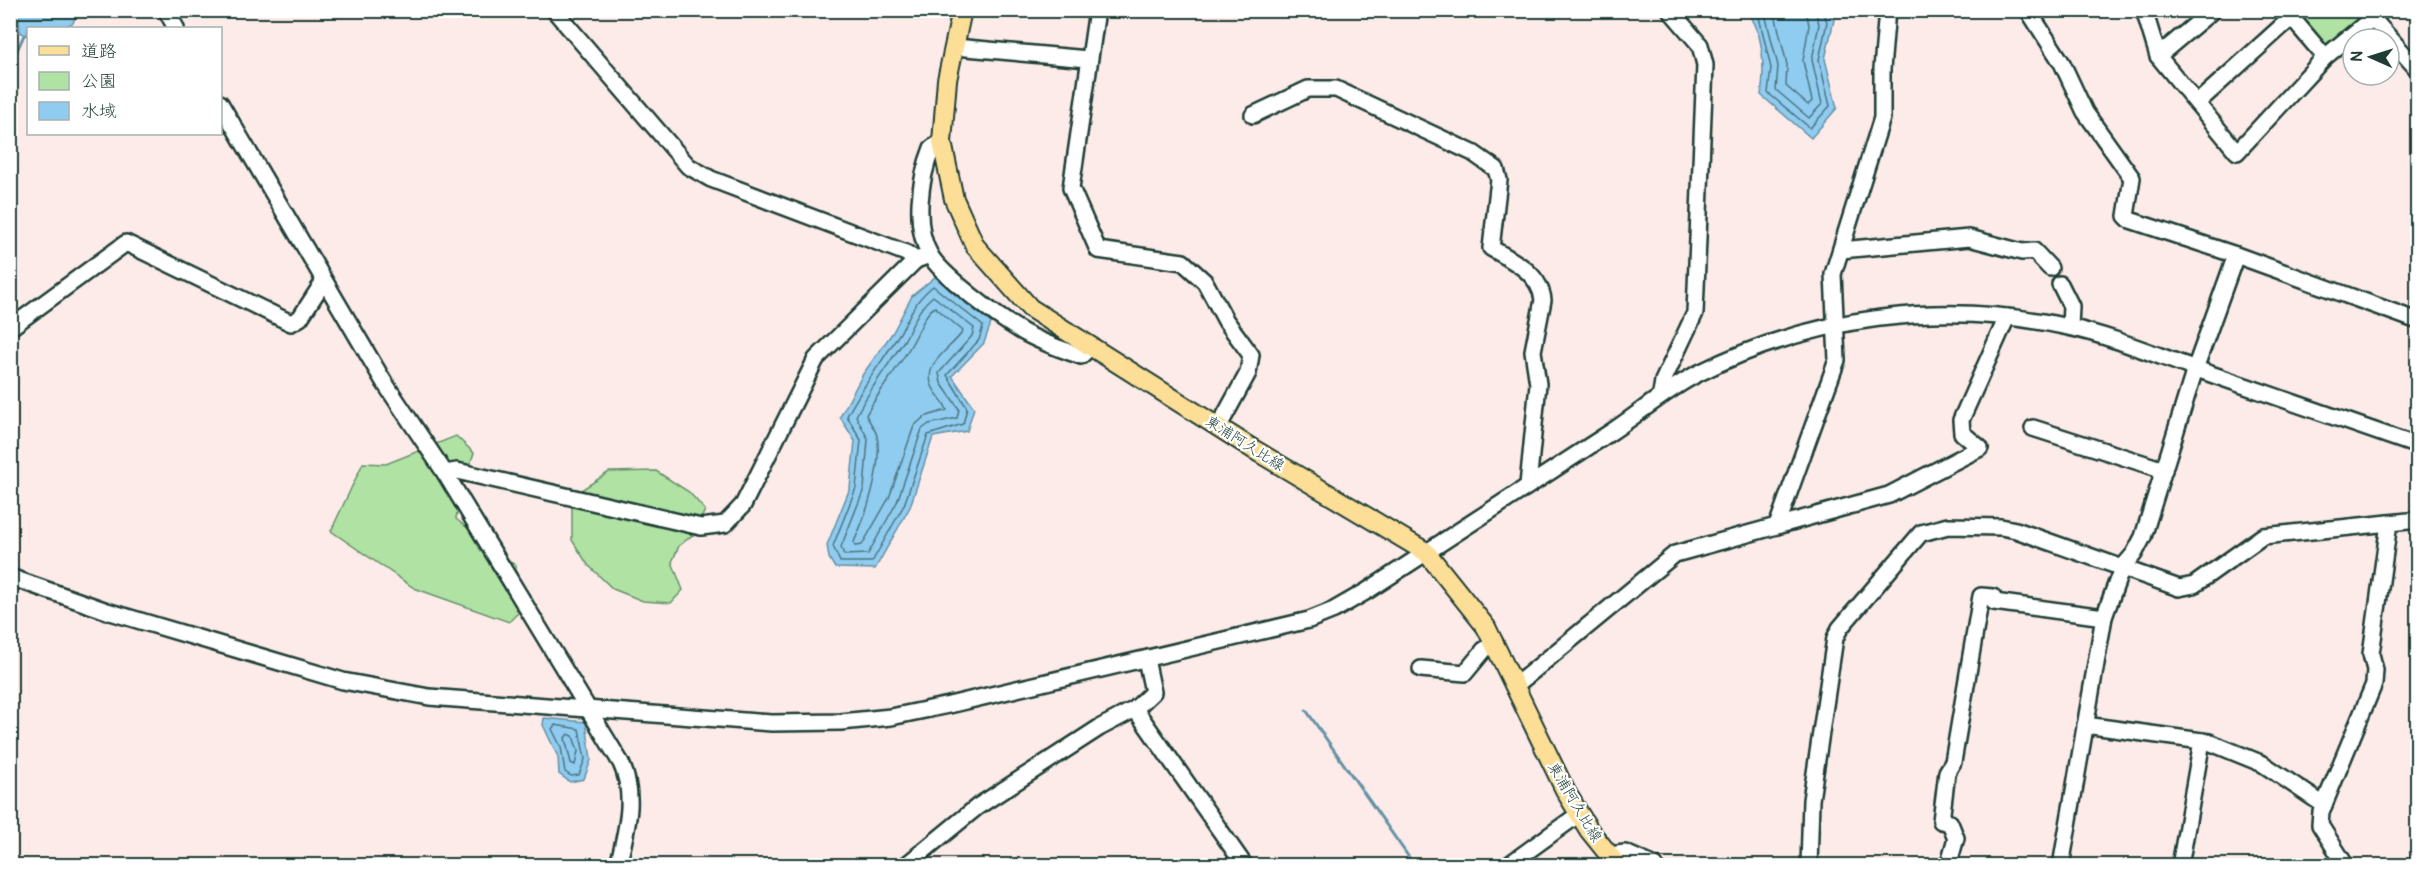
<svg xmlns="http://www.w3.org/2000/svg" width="2428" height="876" font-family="Pangolin,'Klee One',sans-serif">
  <rect width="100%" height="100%" fill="#fdebe9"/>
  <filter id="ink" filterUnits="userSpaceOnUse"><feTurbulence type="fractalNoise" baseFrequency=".0167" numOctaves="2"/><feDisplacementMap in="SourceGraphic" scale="12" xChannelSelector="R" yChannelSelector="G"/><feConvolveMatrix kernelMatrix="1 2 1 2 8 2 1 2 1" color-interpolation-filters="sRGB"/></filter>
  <g filter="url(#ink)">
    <g fill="#afe2a3" stroke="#67906c" stroke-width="1.5">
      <path d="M2295,11H2356L2361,17L2326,48Z"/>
      <path d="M456,436L474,453L460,492L456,519L516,566L520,611L509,622L414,588L331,531L363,463L386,464Z"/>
      <path d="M656,471L689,492L705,510L695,533L679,546L672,562L683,590L671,603L643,601L613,589L588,565L572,540V496L609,472Z"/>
    </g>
    <g fill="#90cbf0" stroke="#6392a5" stroke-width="1.5">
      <path d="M18,11V10L78,11L73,23L64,27L28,28L27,36L20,32Z"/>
      <path d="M1746,11H1827L1834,20L1825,59L1837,108L1811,138L1761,95C1765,71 1764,29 1746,11Z"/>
      <path d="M935,277L991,323L984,343L952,376L974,408L967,431L933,437L910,507L875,569L835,568L829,558L827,545L850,488L855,441L840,417L863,374L893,332L912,296Z"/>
      <path d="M544,718L586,722L591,760L584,779L570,782L559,774L558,757L543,725Z"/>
    </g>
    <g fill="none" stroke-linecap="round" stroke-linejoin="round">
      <g stroke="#4c767f" stroke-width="1.5">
        <path d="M1754,10L1759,17L1771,68L1768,93L1810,128L1830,106L1819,60L1827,22L1823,10"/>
        <path d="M1764,10L1778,66L1776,90L1809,118L1822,104L1812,60L1819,24L1815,10"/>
        <path d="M1774,10L1787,65L1786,86L1808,105L1812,101L1803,61L1809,25L1806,10"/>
        <path d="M933,286L983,326L979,340L947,375L967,408L963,424L928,435L904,505L872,562H840L833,546L856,488L861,440L847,416C862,387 881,363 898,336C911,315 913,302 933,286Z"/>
        <path d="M933,296L974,328L972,336L939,373L941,383L959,409L957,418L929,424L922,429L897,502L868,554L844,555L841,547L864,489L868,439L856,416C870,388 889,365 905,339C914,323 918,308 933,296Z"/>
        <path d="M935,307L963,331C953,348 922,362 932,386C936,395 944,401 947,410L924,417L914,426L889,498L862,545L855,546L854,542C866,516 883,465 877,436C875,428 869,422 866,415C881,387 903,363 917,334C922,325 926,312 935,307Z"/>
        <path d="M555,725L579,729L585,759L579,775L571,776L565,772L561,747L552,729Z"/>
        <path d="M568,734L573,736L578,751L575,765L571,763L565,738Z"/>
      </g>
      <g stroke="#6392a5" stroke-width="3">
        <path d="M10,55L16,53L24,35"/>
        <path d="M1306,710L1415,866"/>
      </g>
      <g stroke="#1f3d34" stroke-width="20">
        <g id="minor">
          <path d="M166,10L176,28"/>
          <path d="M554,10L688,166L711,179L906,253L916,260L930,255"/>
          <path d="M1097,10L1071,188L1098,250L1183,262L1205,282L1226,321L1251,355L1248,373L1219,426"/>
          <path d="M2028,10L2062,63L2085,112L2132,178L2126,216L2130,220L2236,255L2418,321"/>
          <path d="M2144,10L2158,56L2237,152L2325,57L2382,10"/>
          <path d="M2285,10L2325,57"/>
          <path d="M2365,10L2418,70"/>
          <path d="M955,47L1088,59"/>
          <path d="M2158,56L2213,10"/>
          <path d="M220,103L384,382L445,473L621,763C637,798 626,830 618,866"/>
          <path d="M2197,103L2291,18"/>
          <path d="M1253,115L1308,89H1336L1473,153L1496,169L1499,180L1491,248C1512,260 1540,273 1543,300L1533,351L1538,384L1528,485"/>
          <path d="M942,142L932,148C920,178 913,225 930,255C941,275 998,317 1018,329C1037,341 1060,349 1081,356L1090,347"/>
          <path d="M1841,250L1969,238L2022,252L2034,251L2050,268"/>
          <path d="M2060,284L2071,306L2070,327"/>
          <path d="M10,328L126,243L291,323L300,318L324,281"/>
          <path d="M1661,394L1663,381L1695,313L1705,65L1700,45L1670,10"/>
          <path d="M2033,428L2164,470"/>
          <path d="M445,473L457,471L701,527L725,524L743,505L816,359L916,260"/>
          <path d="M1777,526L1837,360L1833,274L1882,118V69L1887,10"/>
          <path d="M10,577L107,611L343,681L429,697L772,723L841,722L891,717L949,705L1309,620L1334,610L1367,591C1447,539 1527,486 1608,434C1639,414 1665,390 1699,373C1812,316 1944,299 2068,327C2115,337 2160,357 2205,372C2276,396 2347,421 2418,446"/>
          <path d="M1421,669L1465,673L1484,650L1495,643"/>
          <path d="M1516,685L1675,554L1889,495L1980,448L1962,433L1961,420L2007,317"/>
          <path d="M1135,709L1245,866"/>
          <path d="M2085,725L2209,742L2263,764L2324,805"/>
          <path d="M1609,855L1625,853L1655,866"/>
          <path d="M905,866L977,807L1099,728L1135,709L1153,692L1146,659"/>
          <path d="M1507,866L1579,814"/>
          <path d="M1809,866L1811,800L1835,638L1840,628L1921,533L1948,526L2001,527L2016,530L2179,588L2194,585L2263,536L2418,520"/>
          <path d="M1948,866L1956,838L1950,823L1941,821L1947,772L1953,762L1981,596L1993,597L1994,602L2104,617"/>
          <path d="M2061,866L2104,617L2122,568L2134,554L2143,537L2195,369L2236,255"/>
          <path d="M2180,866L2202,741"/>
          <path d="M2346,866L2320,825L2321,812L2374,684L2375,670L2371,654L2389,523"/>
        </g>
      </g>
      <g stroke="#1f3d34" stroke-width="22">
        <path id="major" d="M962,10L947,80L942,142L954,199L975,246L1030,308L1253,449L1426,552L1486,627L1566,792L1589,830L1618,866"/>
      </g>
      <use href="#minor" stroke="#fff" stroke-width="15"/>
      <use href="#major" stroke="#fcde96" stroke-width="18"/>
    </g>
  </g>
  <g text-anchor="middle" stroke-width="4.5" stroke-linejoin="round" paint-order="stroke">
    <g font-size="15" fill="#1f3d34" stroke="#fff">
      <text transform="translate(1245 443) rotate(32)" y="5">東浦阿久比線</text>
      <text transform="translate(1575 802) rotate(59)" y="5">東浦阿久比線</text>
    </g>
  </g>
  <rect width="2428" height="876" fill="none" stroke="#fff" stroke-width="36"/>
  <rect x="18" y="18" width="2392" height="840" fill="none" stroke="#1f3d34" stroke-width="2" filter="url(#ink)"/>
  <rect x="27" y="27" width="195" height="108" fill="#ffffff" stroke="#a5b1ae" stroke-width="1.5"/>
  <rect x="39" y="46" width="30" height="9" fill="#fcde96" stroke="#a5b1ae" stroke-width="1.5"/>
  <text x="81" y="57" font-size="18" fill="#1f3d34">道路</text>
  <rect x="39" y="72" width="30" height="18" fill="#afe2a3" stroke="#a5b1ae" stroke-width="1.5"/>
  <text x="81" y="87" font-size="18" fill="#1f3d34">公園</text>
  <rect x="39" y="102" width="30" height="18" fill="#90cbf0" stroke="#a5b1ae" stroke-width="1.5"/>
  <text x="81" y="117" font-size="18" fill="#1f3d34">水域</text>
  <g transform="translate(2371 57) rotate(273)"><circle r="28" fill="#ffffff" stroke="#a5b1ae" stroke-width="1.5"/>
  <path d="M0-4.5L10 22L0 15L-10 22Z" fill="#1f3d34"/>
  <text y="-9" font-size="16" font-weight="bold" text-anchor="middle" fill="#1f3d34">N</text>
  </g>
</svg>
